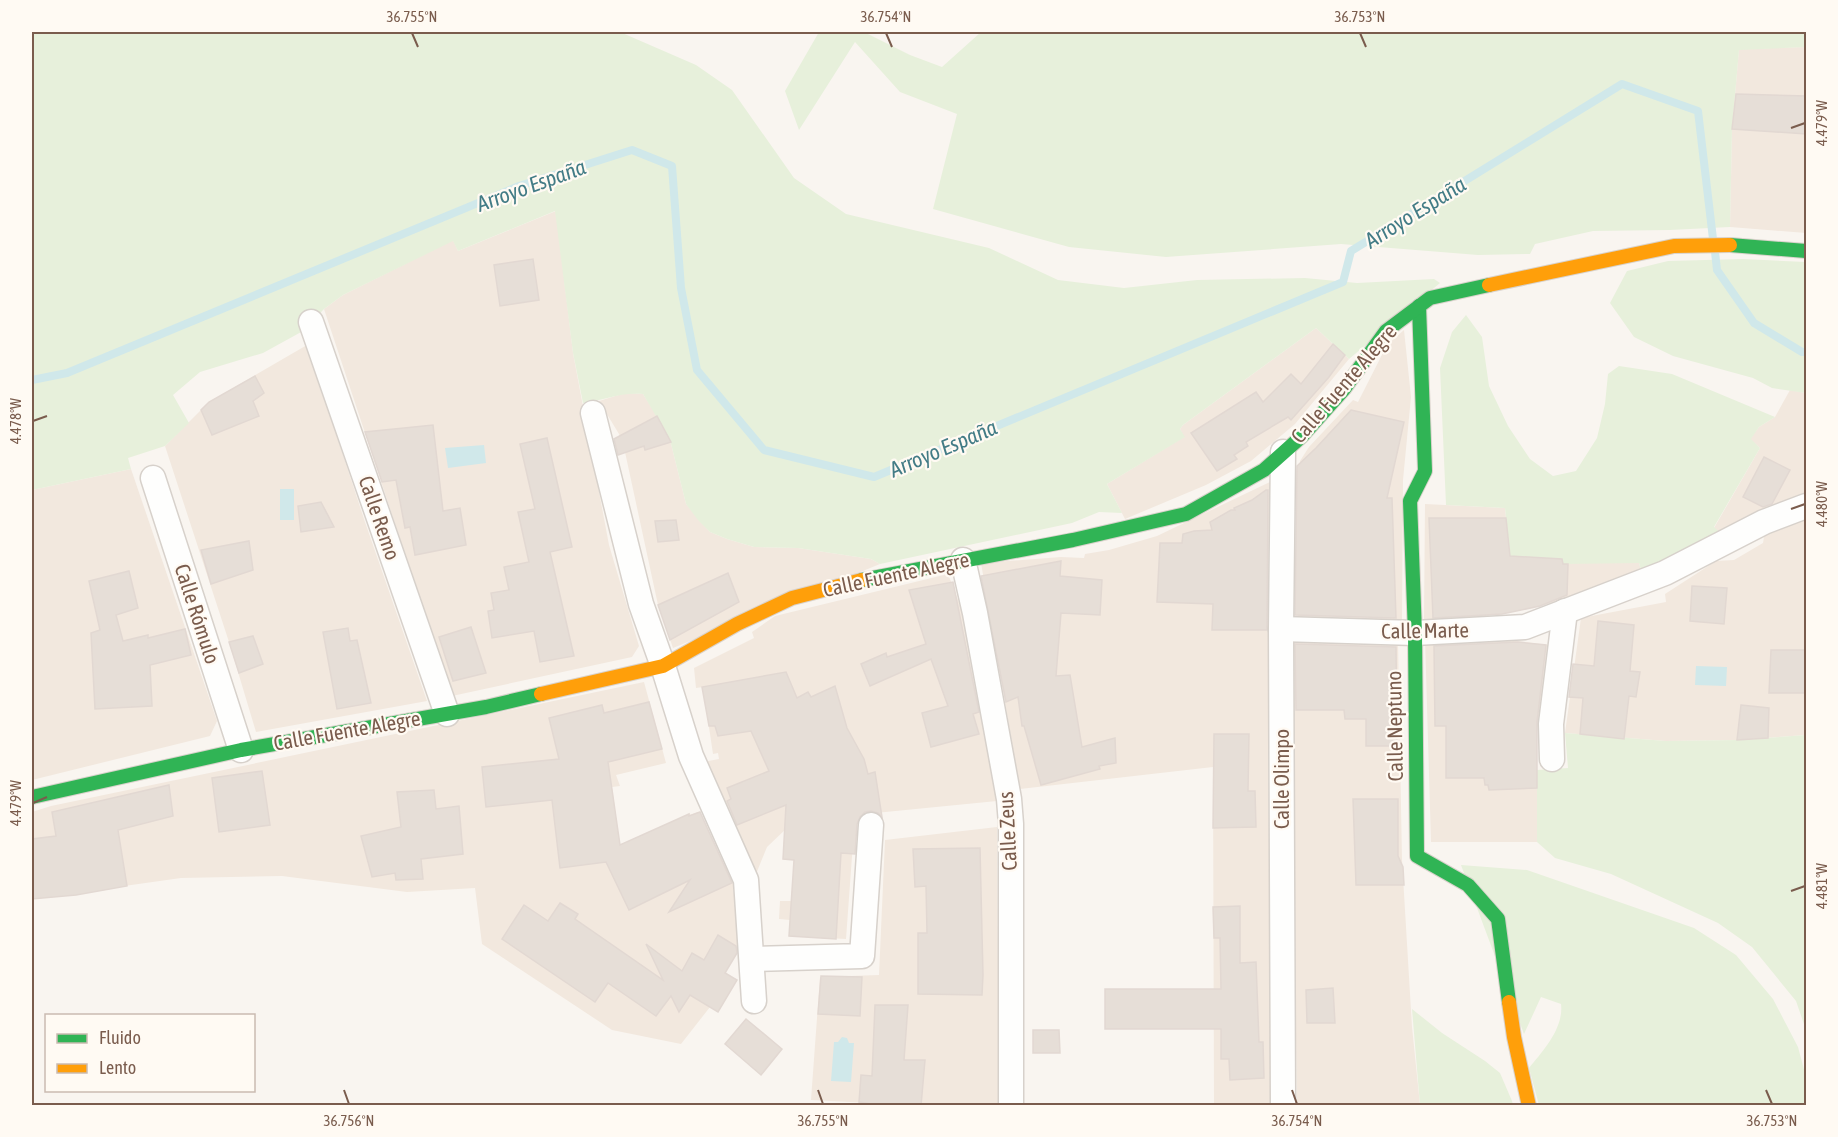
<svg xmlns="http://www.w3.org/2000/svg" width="1838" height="1137" font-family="'Asap Condensed',sans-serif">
  <rect width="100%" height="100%" fill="#f9f5f0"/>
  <g fill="#f2e8de">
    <path d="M1806,47V233L1730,227L1732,129L1739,49Z"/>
    <path d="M556,211L573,353L609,545L639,646L632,657L452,696L324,309L343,295L453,240L458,251Z"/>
    <path d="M1316,328L1349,359L1295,424L1251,461L1206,485L1125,519L1107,484L1184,437L1180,429L1183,425Z"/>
    <path d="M1404,330L1411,397L1403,480L1402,621L1298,620L1300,461L1309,447L1353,400L1358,402L1387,345Z"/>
    <path d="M307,345L365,522L427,701L256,732L229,642L165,446L209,402Z"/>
    <path d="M1790,390L1806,393V497L1725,537L1714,528L1760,448L1750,439L1759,427L1775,417Z"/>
    <path d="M625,393L643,394L657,416L670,440L686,504L710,532L727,539L754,547L798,548L871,559L880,564L673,648L658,605L625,452L619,434L599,401Z"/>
    <path d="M131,469L217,721L210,736L32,780V490Z"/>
    <path d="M1274,480L1270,541L1268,767L1273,1105H1214L1213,767L1020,789L981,563L1061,557L1084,558L1085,554L1109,550L1157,536Z"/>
    <path d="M1425,504L1505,508L1510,556L1639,563L1642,574L1563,601L1471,619L1424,620Z"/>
    <path d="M1806,514V735L1737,740L1666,741L1565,733L1581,618L1666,602L1665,594L1716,561L1734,560L1763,543L1765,531Z"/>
    <path d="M948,574L970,631L980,712L997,801L855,815L846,939L789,936L790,920L779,919L780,901H792L795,860L783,859L784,841L788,827L767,847L756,874L703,762L719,759L718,753L713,754L703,687L696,688L694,668L754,638L752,632L775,616Z"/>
    <path d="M1425,638L1500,639L1548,645L1537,732V842H1431Z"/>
    <path d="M1298,639L1398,641L1402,860L1412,1027L1420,1105H1297L1290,644Z"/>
    <path d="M644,682L666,763L616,775L620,786L612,787L617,824L604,826L608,850L689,814L690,815L698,812L733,883L739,948L725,972L737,980L724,1001L710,1007L681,1044L612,1030L482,944L475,888L407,892L282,876L181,878L32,899V812L51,806Z"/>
    <path d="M997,827L999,1105L870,1106V1103L811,1100L820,977L879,975L885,840Z"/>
  </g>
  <g fill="#e7f0db">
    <path d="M32,32H620L696,65L732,90L794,178L846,214L989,248L1058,280L1124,288L1197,280L1305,278L1357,283L1434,279L1440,283L1349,359L1316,328L1183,425L1180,429L1185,437L1107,484L1122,513L1099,512L1072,523L880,564L871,559L798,548L754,547L727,539L710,532L698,520L686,504L670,440L643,394C620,392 605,400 583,403L573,353L555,211L458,251L453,241L343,295L324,309L303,331L263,353L200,372L173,395L189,423L165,446L128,458L131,469L32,490Z"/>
    <path d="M819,32H864L910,55L942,67L981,32H1806V47L1739,50L1732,129L1730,227L1670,230L1593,231L1535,244L1530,254L1478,255L1341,244L1166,257L1069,247L933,209L957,114L900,92L855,42L799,130L785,91Z"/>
    <path d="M1743,259L1806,262V393L1772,388L1753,378L1673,356L1634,337L1610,303L1627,271L1668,261Z"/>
    <path d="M1466,315L1482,337L1489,386L1508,426L1530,459L1553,476L1576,471L1597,438L1605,404L1608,374L1619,366L1672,374L1775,417L1759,427L1751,439L1760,448L1714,527L1725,537L1642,574L1639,563L1563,564L1562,559L1510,556L1505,508L1446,505L1440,368L1452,332Z"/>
    <path d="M1565,733L1666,741L1737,740L1806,735V1030L1796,1001L1752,947L1718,923L1611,874L1555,858L1537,842V770L1568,768Z"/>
    <path d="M1461,865L1527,870L1694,928L1736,955L1773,999L1798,1047L1806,1077V1105H1539L1529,1068C1543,1051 1564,1028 1561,1004L1541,997L1524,1034Z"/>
    <path d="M1412,1009L1442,1033L1485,1061L1500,1073L1512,1101L1513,1105H1420Z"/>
  </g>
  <g fill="#d0e8ea">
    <path d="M484,445L486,463L448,468L445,448Z"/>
    <rect x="280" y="489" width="14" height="31"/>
    <path d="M1696,666L1727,667L1726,686L1695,685Z"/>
    <path d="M842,1037L847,1038L849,1043H854L851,1082L831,1081L834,1042H838Z"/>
  </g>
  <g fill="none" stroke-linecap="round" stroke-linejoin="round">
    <g stroke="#d0e8ea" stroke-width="8">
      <path d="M1715,252L1717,270L1754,323L1802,352H1806"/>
      <path d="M32,380L67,373L519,186L632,150L672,166L681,288L697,370L764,450L874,477L1343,282L1351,251L1622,84L1698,111L1713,239"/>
    </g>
  </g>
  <g fill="#e6ded7" stroke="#e2d8d2" stroke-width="1.5">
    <path d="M1736,94L1806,96V134L1732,129Z"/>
    <path d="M533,259L539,300L500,306L494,265Z"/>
    <path d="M1333,344L1345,355L1329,377L1291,420L1288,417L1246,442L1248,446L1234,455L1237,459L1217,471L1191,433L1256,392L1263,402L1291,374L1301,384Z"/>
    <path d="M255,376L264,393L253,401L259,416L212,435L201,410L209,402Z"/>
    <path d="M1351,410L1404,422L1387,498H1392L1396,618L1295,615L1297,466L1316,448Z"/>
    <path d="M657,416L671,442L645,450L644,446L618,455L614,439Z"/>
    <path d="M433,425L443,511L460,508L466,545L415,555L410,527L405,528L396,480L382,482L365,432Z"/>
    <path d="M547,438L572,547L550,552L574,656L540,662L534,631L492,638L488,611L494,610L491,593L509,590L504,567L529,562L518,512L535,509L520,444Z"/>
    <path d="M1764,457L1790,470L1772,504L1763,507L1743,497Z"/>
    <path d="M1266,490H1268L1267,630H1212L1213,604L1157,602L1160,543H1182L1183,534L1194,531L1212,530L1210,522L1231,510H1235L1234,508L1252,500Z"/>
    <path d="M321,502L334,527L301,532L298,506Z"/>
    <path d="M1429,518H1506L1510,556L1562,559L1563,564H1568L1567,595L1540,606L1502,614L1433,618Z"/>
    <path d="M676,520L679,540L658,542L655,521Z"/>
    <path d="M249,541L253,570L211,584L201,550Z"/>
    <path d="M1061,561L1060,576L1102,580L1100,615L1061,613L1056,676L1070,675L1082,747L1115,738L1116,763L1099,766L1100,769L1041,785L1024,726H1022L1018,697L1006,702L981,576Z"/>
    <path d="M129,571L138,608L116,615L123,641L148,635V638L185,629L191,655L150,665L152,706L95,709L91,633L100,630L89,581Z"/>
    <path d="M728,573L739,602L670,640L658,605Z"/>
    <path d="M953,582L979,712L973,714L979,734L931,747L922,713L948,706L931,659L870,686L861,664L886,653L887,657L926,644L909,590Z"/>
    <path d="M1692,586L1727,588L1724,624L1690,621Z"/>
    <path d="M1598,621L1634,625L1630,671L1640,672L1636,697L1629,696L1624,739L1580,734L1583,698L1569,697L1573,664L1594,666Z"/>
    <path d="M471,627L486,673L453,681L439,637Z"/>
    <path d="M348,628L350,641L357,640L371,703L337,709L323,632Z"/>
    <path d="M253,636L263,664L239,673L229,642Z"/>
    <path d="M1518,642L1546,645L1537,722V788L1489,790L1488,785H1485L1484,778H1446V726H1435L1434,646Z"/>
    <path d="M1295,644L1396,647L1397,746H1366V719H1345L1344,710H1296Z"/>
    <path d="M1771,650H1806V693H1769Z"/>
    <path d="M786,672L797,698L808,692L811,697L835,686L847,728L864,759L868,774L875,772L882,817L878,813L871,811L865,812L860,817L857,824L855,854L841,853L836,939L789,936L794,860L783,859L786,805L737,825L727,801L731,799L727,788L769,771L751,731L718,736L715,726H709L702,687Z"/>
    <path d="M649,702L662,749L608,762L620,845L689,814V816L700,812L732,883L669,912L690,880L629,910L606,862L560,868L552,800L486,807L482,767L559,759L549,718L602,705L604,713Z"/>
    <path d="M1741,705L1769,708L1768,738L1737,740Z"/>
    <path d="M1214,734H1249L1248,791H1255L1256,827L1213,828Z"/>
    <path d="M262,771L270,825L219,832L212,778Z"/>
    <path d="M169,785L173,816L118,830L127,886L76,895L32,899V839L56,836L52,812Z"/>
    <path d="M434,790L436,809L459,806L463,854L421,859L423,879L396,880L395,873L372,877L361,836L401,827L397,792Z"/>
    <path d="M1353,799H1398V856L1403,867L1404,885H1356Z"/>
    <path d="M980,848L983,975L982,995L918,994V933H927L926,886L915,887L913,849Z"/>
    <path d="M560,903L578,914L575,919L663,980L646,944L682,971L692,953L704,960L718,935L736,946L737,953L725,973L737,980L718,1012L690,995L679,1012L671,996L656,1016L608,983L595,1002L502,939L524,905L548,921Z"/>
    <path d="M1240,906V963L1256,962L1259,1042H1263L1264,1078L1230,1080L1229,1059H1221V1029H1105V989H1221L1220,938H1214L1213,907Z"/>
    <path d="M821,976L862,977L860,1016L818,1014Z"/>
    <path d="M1333,988L1335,1023H1307L1306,990Z"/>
    <path d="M875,1005H908L904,1060H925L921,1106H870L871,1104L859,1102L861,1075L872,1076Z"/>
    <path d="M746,1019L782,1049L761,1075L725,1044Z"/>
    <path d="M1033,1030H1059L1060,1053H1033Z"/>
  </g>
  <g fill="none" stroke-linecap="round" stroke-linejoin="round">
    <g stroke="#d7d1cb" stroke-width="27">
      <g id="street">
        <path d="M311,322L447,714"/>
        <path d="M593,413L641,604L663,666L691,756L746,880L754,1001"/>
        <path d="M153,478L241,750"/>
        <path d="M963,560L975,613L1009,799L1011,824V1106"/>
        <path d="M1281,629L1415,633L1525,627L1665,573L1764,522L1806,506"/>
        <path d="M1552,759L1551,724L1565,611"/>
        <path d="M752,959L862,956L871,825"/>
        <path d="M1283,1106L1281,629L1283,452"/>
      </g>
    </g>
    <g stroke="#d9d2cb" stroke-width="16">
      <g id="fast">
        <path d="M1730,245L1806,251"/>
        <path d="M1419,306L1425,471L1410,501L1415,633L1417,856L1468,885L1498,919L1509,1002"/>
        <path d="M862,580L1073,540L1186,514L1264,470L1302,436L1344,389L1386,331L1430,298L1489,285"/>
        <path d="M32,797L241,750L486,707L541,694"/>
      </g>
    </g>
    <g stroke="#d9d2cb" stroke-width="16">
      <g id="slow">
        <path d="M1489,285L1674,246L1730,245"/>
        <path d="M541,694L663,666L737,624L792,598L862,580"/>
        <path d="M1509,1002L1514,1037L1529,1106"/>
      </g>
    </g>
    <use href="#street" stroke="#fefefd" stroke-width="24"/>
    <use href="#fast" stroke="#30b455" stroke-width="14"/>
    <use href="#slow" stroke="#ff9f0a" stroke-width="14"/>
  </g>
  <path fill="none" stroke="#7a5c4d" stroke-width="2" d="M412,33L418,47M886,33L892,47M1360,33L1366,47M1791,128L1805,123M33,421L47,416M1791,509L1805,504M33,803L47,797M1791,891L1805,886M344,1090L349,1104M818,1090L823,1104M1292,1090L1297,1104M1766,1090L1772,1104"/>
  <g text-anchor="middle" stroke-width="4.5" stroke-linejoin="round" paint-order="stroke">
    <g font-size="21" fill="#7a5c4d" stroke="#fffaf3">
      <text transform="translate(1344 384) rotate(-49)" y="7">Calle Fuente Alegre</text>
      <text transform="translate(379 518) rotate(71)" y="7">Calle Remo</text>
      <text transform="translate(896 575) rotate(-12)" y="7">Calle Fuente Alegre</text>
      <text transform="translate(197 614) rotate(72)" y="7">Calle Rómulo</text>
      <text transform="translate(1425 631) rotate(-1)" y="7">Calle Marte</text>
      <text transform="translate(1395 726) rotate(-91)" y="7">Calle Neptuno</text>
      <text transform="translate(347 731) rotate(-10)" y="7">Calle Fuente Alegre</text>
      <text transform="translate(1282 779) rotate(-90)" y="7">Calle Olimpo</text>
      <text transform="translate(1008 831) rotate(-93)" y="7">Calle Zeus</text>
    </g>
    <g font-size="22" font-style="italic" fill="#437c86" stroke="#fffaf3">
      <text transform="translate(531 185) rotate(-20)" y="8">Arroyo España</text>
      <text transform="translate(1415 212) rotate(-32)" y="8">Arroyo España</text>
      <text transform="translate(943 448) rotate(-23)" y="8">Arroyo España</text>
    </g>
  </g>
  <rect width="1838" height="1137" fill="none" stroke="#fffaf3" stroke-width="66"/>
  <rect x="45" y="1014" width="210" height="78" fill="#fffaf3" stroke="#cabbb1" stroke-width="1.5"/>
  <rect x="57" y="1034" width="30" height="9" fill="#30b455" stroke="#cabbb1" stroke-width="1.5"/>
  <text x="99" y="1044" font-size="18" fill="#7a5c4d">Fluido</text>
  <rect x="57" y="1064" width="30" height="9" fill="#ff9f0a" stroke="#cabbb1" stroke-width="1.5"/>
  <text x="99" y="1074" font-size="18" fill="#7a5c4d">Lento</text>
  <rect x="33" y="33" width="1772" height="1071" fill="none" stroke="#7a5c4d" stroke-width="2"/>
  <g font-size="15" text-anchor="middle" fill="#7a5c4d">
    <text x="412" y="22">36.755°N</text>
    <text x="886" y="22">36.754°N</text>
    <text x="1360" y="22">36.753°N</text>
    <text transform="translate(1822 123) rotate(-90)" y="5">4.479°W</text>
    <text transform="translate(16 421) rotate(-90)" y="5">4.478°W</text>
    <text transform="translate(1822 504) rotate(-90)" y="5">4.480°W</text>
    <text transform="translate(16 803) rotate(-90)" y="5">4.479°W</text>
    <text transform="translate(1822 886) rotate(-90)" y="5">4.481°W</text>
    <text x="349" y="1126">36.756°N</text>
    <text x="823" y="1126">36.755°N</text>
    <text x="1297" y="1126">36.754°N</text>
    <text x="1772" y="1126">36.753°N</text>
  </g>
</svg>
